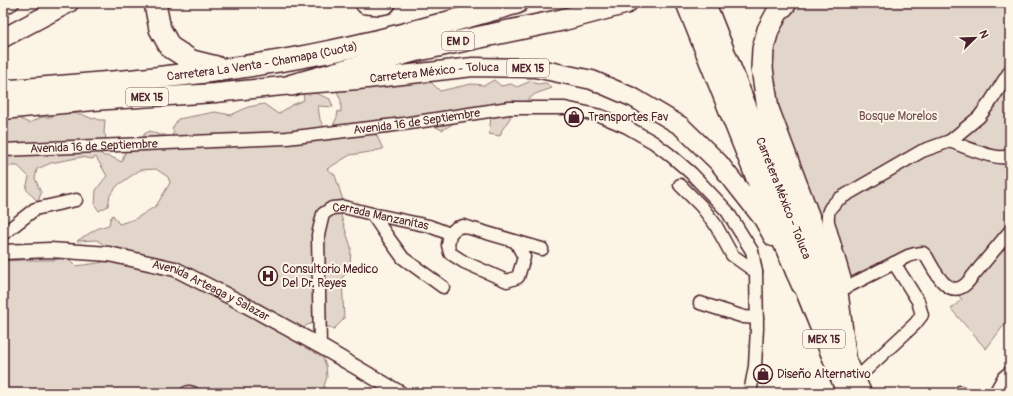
<svg xmlns="http://www.w3.org/2000/svg" width="1013" height="396" font-family="Pangolin,sans-serif">
  <rect width="100%" height="100%" fill="#fcf5e5"/>
  <filter id="ink" filterUnits="userSpaceOnUse"><feTurbulence type="fractalNoise" baseFrequency=".025" numOctaves="2"/><feDisplacementMap in="SourceGraphic" scale="8" xChannelSelector="R" yChannelSelector="G"/><feConvolveMatrix kernelMatrix="1 2 1 2 8 2 1 2 1" color-interpolation-filters="sRGB"/></filter>
  <g filter="url(#ink)">
    <g fill="#e2d5ca" stroke="#967a7a">
      <path d="M794,3H1010V317L986,349L951,309L962,299L948,287L925,250L837,292L772,102L768,75L775,32Z"/>
      <path d="M494,80L501,86L511,84L517,87L531,81L537,84L546,83L552,88L535,94L528,100L512,110L510,118L502,130L500,136L489,134L491,116L463,115L451,125L442,130L432,125L370,132L377,136L383,149L370,152L350,155L327,169L335,175L345,207L341,216L351,247L350,267L348,271L342,278L344,319L334,329L316,322L307,325L301,331L316,343L326,365L327,377L324,386L325,393H3V261L26,260H54L67,257L71,262L75,266L99,263L113,259H145L127,249L112,251L97,240L77,241L98,228L109,225L110,219L113,215L119,224L135,219L156,206L170,183L168,177L156,169L140,170L118,185L110,195L108,206L99,211L95,205L96,190C100,185 103,180 107,176L96,157L92,159L82,157L51,163L37,169L35,178L41,193L38,202L26,189L29,177L18,166H3V113L10,114L29,123L42,117H51L59,113L81,114L93,119L95,118L99,120H105L104,133L106,137L103,141L99,152L104,156H109L122,162L125,152L143,148L144,134L150,131L159,135H165L170,139L174,132L172,129L178,119L215,112L231,115L248,107L264,104L278,114L292,105L304,100L303,92L315,93L330,99L333,107L318,106L320,120L324,127L322,131L327,140L334,136L333,126L337,117L338,111L341,112V101L337,91V84L425,81L432,83L440,91L471,84L485,85Z"/>
    </g>
    <g fill="none" stroke-linecap="round" stroke-linejoin="round">
      <g stroke="#4a1f2b" stroke-width="15">
        <g id="minor">
          <path d="M3,9L13,3"/>
          <path d="M950,141C962,146 993,159 1004,157C1006,157 1008,156 1010,155"/>
          <path id="s1" d="M3,150L287,138L403,124L509,108H565L601,116L627,127L653,142L669,154L691,173L727,211L752,251L756,272L757,328L755,366L750,393"/>
          <path d="M680,185L701,206L715,224L732,255L756,272"/>
          <path d="M372,214L387,236L403,258L443,287"/>
          <path d="M3,234L35,209L76,200"/>
          <path d="M450,234L448,245L450,253L464,262L507,281L518,277L524,257L516,242"/>
          <path d="M847,287L828,222C827,210 830,207 839,199L922,151L950,141L979,117L991,101L1010,71"/>
          <path d="M839,291L908,256L915,254L923,253L926,256C934,269 948,302 967,283L1010,231"/>
          <path d="M700,303L744,317L757,318"/>
          <path id="s2" d="M320,346L318,235L323,214L332,208L344,207L372,214L429,226L450,234L456,228L463,226L542,249"/>
          <path d="M856,379L915,324L922,315L918,301L894,263"/>
          <path d="M186,393L189,392L193,393"/>
          <path d="M959,393L960,392"/>
          <path d="M995,393L1004,377L1010,372"/>
        </g>
      </g>
      <g stroke="#4a1f2b" stroke-width="17">
        <g id="tertiary">
          <path id="s3" d="M3,252L50,250L109,254L175,269L240,302L320,346L400,393"/>
        </g>
      </g>
      <g stroke="#4a1f2b" stroke-width="21">
        <g id="primary">
          <path id="s4" d="M706,3L828,310L845,355L862,393"/>
          <path d="M3,38L69,3"/>
          <path id="s5" d="M3,110L93,101L215,93L292,85L358,80L473,67L535,68L592,80L634,98L681,126L719,163L763,219L773,237"/>
          <path d="M795,272L802,284L846,393"/>
        </g>
      </g>
      <g stroke="#4a1f2b" stroke-width="24">
        <g id="motorway">
          <path d="M157,3L156,9L160,29L170,47L192,61L216,67"/>
          <path d="M366,3L380,4L385,3"/>
          <path d="M687,3L771,213L802,284"/>
          <path d="M786,3L777,13L768,30L763,49L762,68L768,109L837,292L845,355"/>
          <path d="M292,85L414,51L562,20L626,3"/>
          <path id="s6" d="M3,91C106,83 210,75 312,55C381,42 449,22 517,3"/>
        </g>
      </g>
      <use href="#minor" stroke="#fcf5e5" stroke-width="12"/>
      <use href="#tertiary" stroke="#fcf5e5" stroke-width="14"/>
      <use href="#primary" stroke="#fcf5e5" stroke-width="18"/>
      <use href="#motorway" stroke="#fcf5e5" stroke-width="21"/>
    </g>
  </g>
  <defs>
    <g id="shop-ring" transform="scale(1)"><circle r="9.5" fill="#fcf5e5" stroke="#4a1f2b" stroke-width="1.5"/><path d="M-5-2.5h2.3a2.7 3.5 0 0 1 5.4 0H5L5.5 6h-11ZM-1.5-2.5h3a1.5 2.3 0 0 0-3 0Z" fill="#4a1f2b"/></g>
    <g id="hospital-ring" transform="scale(1)"><circle r="9.5" fill="#fcf5e5" stroke="#4a1f2b" stroke-width="1.5"/><path d="M-5-5h3v3.5h4V-5h3V5h-3V1.5h-4V5h-3Z" fill="#4a1f2b"/></g>
  </defs>
  <g fill-rule="evenodd">
    <use href="#shop-ring" x="574" y="117"/>
    <use href="#hospital-ring" x="268" y="276"/>
    <use href="#shop-ring" x="763" y="374"/>
  </g>
  <g text-anchor="middle" stroke-width="4" stroke-linejoin="round" paint-order="stroke">
    <g fill="#fcf5e5" stroke="#7f5f63" stroke-width="1">
      <rect x="442" y="32" width="32" height="18" rx="3"/>
      <rect x="507" y="59" width="42" height="18" rx="3"/>
      <rect x="126" y="88" width="42" height="18" rx="3"/>
      <rect x="803" y="330" width="42" height="18" rx="3"/>
    </g>
    <g font-size="11" font-weight="bold" fill="#4a1f2b">
      <text x="458" y="45">EM D</text>
      <text x="528" y="72">MEX 15</text>
      <text x="147" y="101">MEX 15</text>
      <text x="824" y="343">MEX 15</text>
    </g>
    <g font-size="12" fill="#4a1f2b" stroke="#fcf5e5">
      <text dy="4" stroke="none"><textPath href="#s6" startOffset="261">Carretera La Venta - Chamapa (Cuota)</textPath></text>
      <text dy="4" stroke="none"><textPath href="#s5" startOffset="433">Carretera México - Toluca</textPath></text>
      <text dy="4" stroke="none"><textPath href="#s1" startOffset="415">Avenida 16 de Septiembre</textPath></text>
      <text dy="4" stroke="none"><textPath href="#s1" startOffset="91">Avenida 16 de Septiembre</textPath></text>
      <text dy="4" stroke="none"><textPath href="#s4" startOffset="210">Carretera México - Toluca</textPath></text>
      <text dy="4" stroke="none"><textPath href="#s2" startOffset="193">Cerrada Manzanitas</textPath></text>
      <text dy="4" stroke="none"><textPath href="#s3" startOffset="215">Avenida Arteaga y Salazar</textPath></text>
    </g>
    <g font-size="12" fill="#704c53" stroke="#fcf5e5">
      <text x="898" y="120">Bosque Morelos</text>
    </g>
    <g font-size="12" fill="#4a1f2b" stroke="#fcf5e5" text-anchor="start">
      <text x="588" y="121">Transportes Fav</text>
      <text x="282" y="273">Consultorio Medico<tspan x="282" dy="14">Del Dr. Reyes</tspan></text>
      <text x="777" y="378">Diseño Alternativo</text>
    </g>
  </g>
  <rect width="1013" height="396" fill="none" stroke="#fcf5e5" stroke-width="16"/>
  <rect x="8" y="8" width="997" height="380" fill="none" stroke="#4a1f2b" stroke-width="1.5" filter="url(#ink)"/>
  <g transform="translate(975 38) rotate(67)" stroke="#fcf5e5" stroke-width="3" paint-order="stroke">
  <path d="M0-3L7 15L0 10L-7 15Z" fill="#4a1f2b"/>
  <text y="-6" font-size="11" font-weight="bold" text-anchor="middle" fill="#4a1f2b">N</text>
  </g>
</svg>
